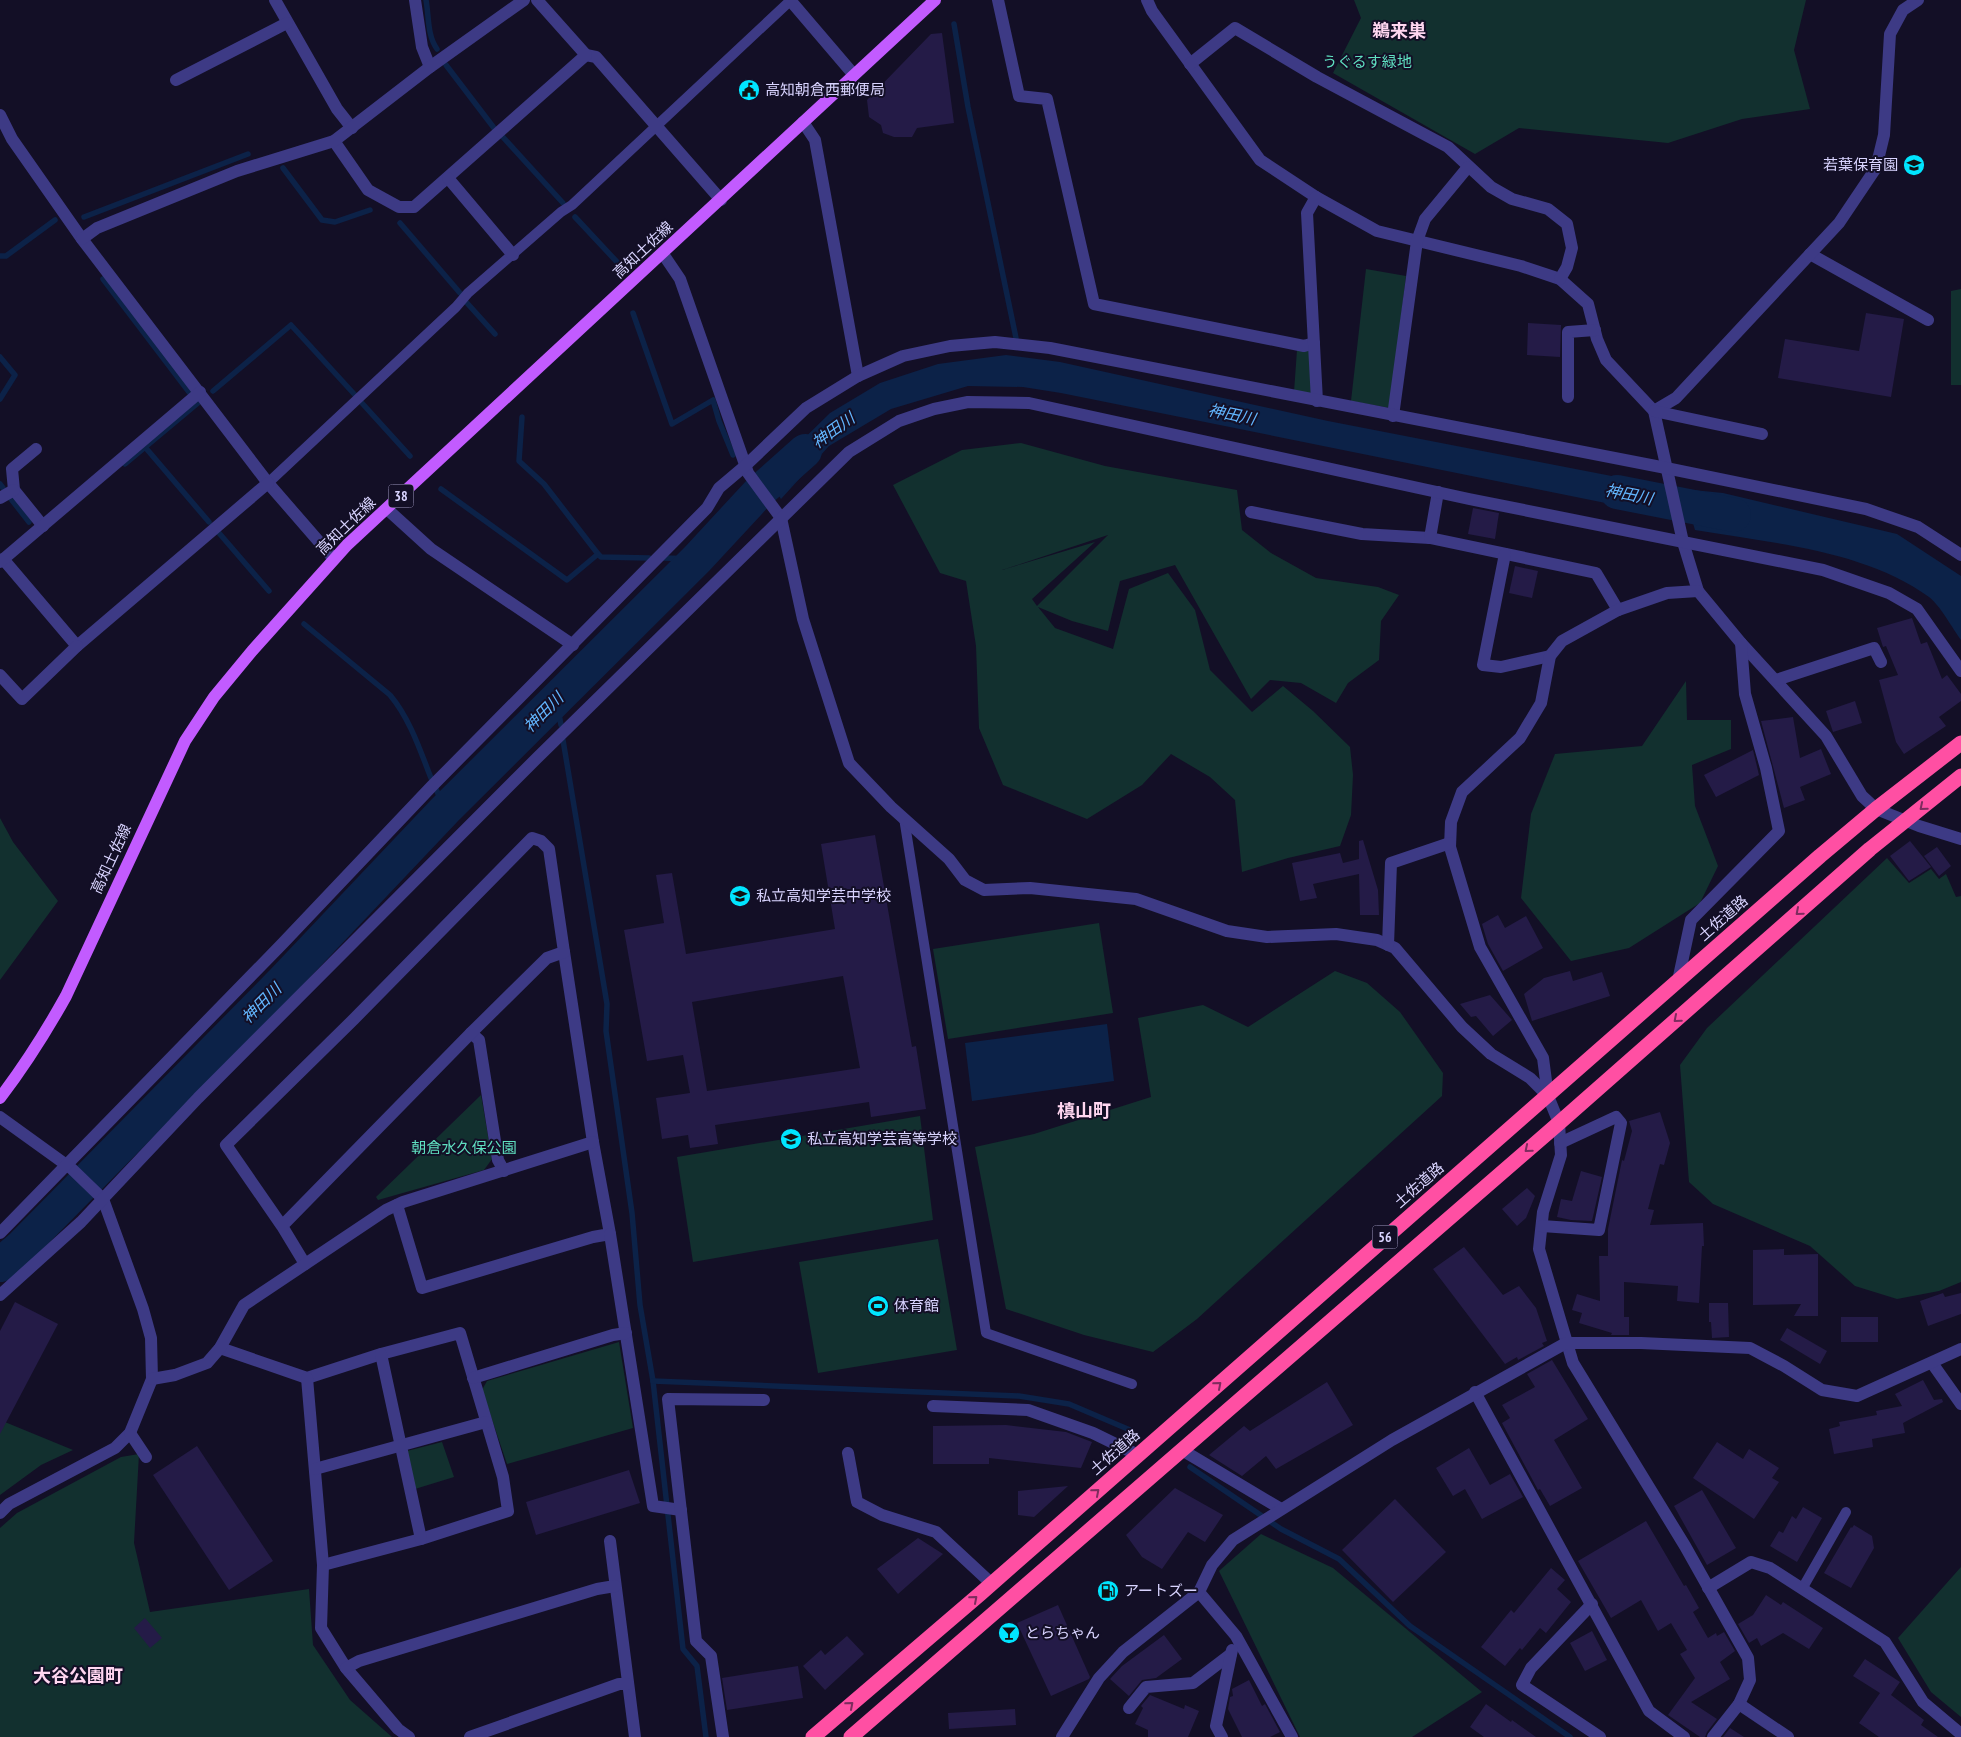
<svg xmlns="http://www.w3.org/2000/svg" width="1961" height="1737" font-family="'PT Sans Narrow','Noto Sans JP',sans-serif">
  <rect width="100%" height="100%" fill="#130f26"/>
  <g fill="#12302f" fill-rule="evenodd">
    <path d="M1354,0H1806L1794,50L1810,109L1742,119L1668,143L1519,128L1475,154L1333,73L1361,18Z"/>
    <path d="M1366,269L1406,276L1390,408L1351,401Z"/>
    <path d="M1961,289V385H1951V291Z"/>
    <path d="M1297,350H1310L1313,396L1294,392Z"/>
    <path d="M1021,443L1105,466L1237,490L1242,530L1271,553L1316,578L1378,587L1399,595L1381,621L1379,660L1348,683L1336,703L1301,683L1270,680L1251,699L1175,565L1120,581L1108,631L1072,621L1038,607L1055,628L1113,649L1129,589L1168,573L1195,610L1210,670L1252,712L1283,686L1313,711L1350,747L1353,775L1351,815L1340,846L1288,858L1242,872L1235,800L1210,777L1171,754L1142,785L1087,819L1003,785L979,728L976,646L966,581L940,573L893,485L962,450ZM1108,535L1037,606L1032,599L1095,542L1002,570Z"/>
    <path d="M1686,681L1687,720H1731V749L1692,765L1695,806L1718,866L1700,903L1629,948L1571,961L1521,898L1531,814L1555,754L1642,746Z"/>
    <path d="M0,818L13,842L58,901L0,980Z"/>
    <path d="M1887,858L1909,883L1931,869L1939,879L1946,874L1956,897L1961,896V1282L1939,1291L1897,1299L1855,1286L1810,1246L1713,1204L1689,1182L1680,1065L1707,1028Z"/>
    <path d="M1099,923L1113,1013L948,1039L933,949Z"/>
    <path d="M1335,971L1367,983L1400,1012L1443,1073L1442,1096L1197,1319L1153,1352L1084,1335L1006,1309L975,1147L1034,1134L1151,1097L1138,1018L1203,1005L1248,1027Z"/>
    <path d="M481,1095L492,1159L484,1170L378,1200L376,1197Z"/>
    <path d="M920,1116L933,1220L693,1262L677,1157Z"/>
    <path d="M938,1239L957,1350L818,1373L799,1262Z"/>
    <path d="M619,1342L633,1428L507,1464L482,1390L487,1381Z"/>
    <path d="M0,1420L73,1450L41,1465L0,1495Z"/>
    <path d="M442,1442L454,1477L415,1489L407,1451Z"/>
    <path d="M139,1454L134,1543L150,1612L309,1589L313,1645L350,1700L392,1737H0V1528L17,1513L121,1457Z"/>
    <path d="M1261,1534L1333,1568L1482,1692L1412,1737H1300L1219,1571Z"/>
    <path d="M1961,1567V1717L1931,1692L1898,1638Z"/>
  </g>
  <g fill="#0c2248">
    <path d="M1006,355L1060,362L1328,421L1658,485L1665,515L1061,393L1023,387L968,386L891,409L829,446L781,499L766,476L830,413L880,383L938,364Z"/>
    <path d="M1683,489L1723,493L1897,534L1961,576V640C1953,629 1939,604 1929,597C1865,550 1771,543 1695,530Z"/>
    <path d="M1107,1024L1114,1081L972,1101L965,1043Z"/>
  </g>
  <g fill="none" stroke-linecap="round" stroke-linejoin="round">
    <g stroke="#0c2248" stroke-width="5.5">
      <path d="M426,0C429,16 427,35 437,49"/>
      <path d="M954,24L968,107L1016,338"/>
      <path d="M446,65L494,128"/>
      <path d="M501,135L563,203"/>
      <path d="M283,168L322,220L335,222L370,210"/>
      <path d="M84,217L248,154"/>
      <path d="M575,217L617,262"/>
      <path d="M400,223L460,293"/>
      <path d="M0,256H6L55,220"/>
      <path d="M103,279L189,392"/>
      <path d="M467,303L495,334"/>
      <path d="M633,313L672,424L713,400L719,421L733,455"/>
      <path d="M0,357L15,375L0,399"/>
      <path d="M213,391L291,325L355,395"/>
      <path d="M361,402L410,456"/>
      <path d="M522,417L519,461L544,484L598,554L601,557L649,558"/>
      <path d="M145,447L209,522"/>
      <path d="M125,464L198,403"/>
      <path d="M0,484L3,488"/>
      <path d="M441,489L567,580L598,554"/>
      <path d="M11,499L29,522"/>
      <path d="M219,533L269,591"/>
      <path d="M663,558L697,559"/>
      <path d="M304,624L390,695C410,719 420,750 431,778"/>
      <path d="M556,698L561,725"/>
      <path d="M563,740L607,1004L606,1031L632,1213L640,1305L653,1381L683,1649L697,1666L706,1737"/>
      <path d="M436,789L445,810"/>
      <path d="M653,1381L1019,1396L1069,1404L1130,1430"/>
      <path d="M1190,1467L1281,1529L1339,1559L1410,1626L1570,1737"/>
    </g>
    <g stroke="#0c2248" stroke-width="34">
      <path d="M1617,492L1734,515"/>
      <path d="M0,1265L21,1247L283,981L445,810L697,559L759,492L805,451"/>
    </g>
  </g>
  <g fill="#241b47" fill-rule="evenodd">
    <path d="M942,33L954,123L917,128L912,137H894L883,133L881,125L869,117L867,100L931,34Z"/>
    <path d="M1866,313L1904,319L1891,397L1778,378L1785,339L1859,351Z"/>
    <path d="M1528,323L1561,325L1560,357L1527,355Z"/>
    <path d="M1473,508L1499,513L1495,539L1468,534Z"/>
    <path d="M1515,566L1538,571L1532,598L1509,593Z"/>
    <path d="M1912,618L1921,644L1927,642L1942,679L1947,675L1961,694V701L1939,717L1946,726L1904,754L1896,742L1879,680L1898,675L1886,646L1883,647L1877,628Z"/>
    <path d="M1855,701L1862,723L1833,732L1826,711Z"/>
    <path d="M1793,717L1800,758L1821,749L1831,774L1800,787L1805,800L1784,808L1761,721Z"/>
    <path d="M1753,750L1759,775L1716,797L1704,775Z"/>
    <path d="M875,835L912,1047L916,1046L926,1109L871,1117L869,1102L715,1125L718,1144L690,1148L688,1135L662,1139L656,1098L690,1093L683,1055L647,1061L624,930L664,923L656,875L672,873L686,954L835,929L821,844ZM843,976L860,1068L707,1091L692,1002Z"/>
    <path d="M1363,840L1378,890L1379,915H1360L1359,874L1313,884L1317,898L1300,901L1292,863L1340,853L1343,863L1359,859V841Z"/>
    <path d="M1910,841L1931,867L1909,881L1890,856Z"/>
    <path d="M1937,847L1951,866L1939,876L1924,856Z"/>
    <path d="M1498,915L1505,928L1526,916L1543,948L1503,971L1488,944L1482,924Z"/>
    <path d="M1570,971L1573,981L1602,972L1610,996L1532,1021L1524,994L1544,978Z"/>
    <path d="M1490,995L1512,1020L1493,1036L1476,1016L1471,1017L1460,1004Z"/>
    <path d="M1660,1112L1670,1143L1664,1165L1660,1164L1648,1209L1654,1210L1650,1225L1703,1223L1704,1246H1702L1699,1303L1677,1301L1678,1286L1624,1282V1317H1629V1335H1611L1612,1333L1579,1323L1582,1313L1572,1310L1577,1294L1600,1301L1599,1256H1608V1229L1622,1160L1624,1161L1632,1131L1629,1121Z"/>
    <path d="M1581,1171L1602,1177L1592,1221L1571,1220L1557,1217L1561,1199L1572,1201Z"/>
    <path d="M1527,1188L1535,1196L1526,1218L1517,1226L1502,1209Z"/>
    <path d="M1464,1247L1503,1295L1519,1286L1536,1308L1547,1341L1542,1343L1544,1346L1518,1360L1517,1357L1505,1364L1433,1269Z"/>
    <path d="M1784,1249V1255L1818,1254V1316H1794L1801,1304L1753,1305V1250Z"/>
    <path d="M1943,1293L1945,1297L1961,1293V1314L1928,1326L1920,1301Z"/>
    <path d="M15,1302L58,1324L0,1434V1331Z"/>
    <path d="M1709,1303H1728L1729,1337L1712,1338L1711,1322H1709Z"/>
    <rect x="1841" y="1317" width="37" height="25"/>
    <path d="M1787,1328L1827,1351L1820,1364L1780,1340Z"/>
    <path d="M1552,1360L1588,1419L1554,1440L1582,1488L1550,1506L1540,1489L1538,1490L1502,1423L1510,1418L1502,1405L1535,1387L1527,1374Z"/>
    <path d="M1923,1380L1934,1400L1942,1399L1943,1402L1903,1423L1905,1433L1872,1439L1873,1447L1834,1454L1829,1429L1840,1426L1839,1422L1877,1415L1876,1411L1902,1406L1895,1394Z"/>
    <path d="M1327,1382L1353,1425L1276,1469L1266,1456L1242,1476L1209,1455L1244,1426L1250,1431Z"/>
    <path d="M1006,1425L1066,1432L1092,1442L1081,1468L989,1458V1464H933V1426Z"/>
    <path d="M1717,1442L1743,1459L1749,1449L1779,1468L1772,1478L1779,1482L1754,1519L1693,1478Z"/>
    <path d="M197,1446L273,1561L229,1590L153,1475Z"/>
    <path d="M1469,1448L1490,1485L1510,1474L1523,1497L1482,1519L1465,1489L1453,1496L1436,1468Z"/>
    <path d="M629,1470L640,1503L536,1535L526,1502Z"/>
    <path d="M1068,1486L1034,1517L1018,1515V1491Z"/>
    <path d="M1175,1488L1223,1515L1205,1542L1188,1532L1162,1569L1142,1557L1126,1535Z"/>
    <path d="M1702,1490L1736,1548L1707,1565L1674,1506Z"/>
    <path d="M1395,1499L1446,1552L1393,1602L1342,1550Z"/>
    <path d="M1803,1507L1822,1518L1797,1562L1770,1546L1779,1531L1783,1533L1792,1516L1796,1519Z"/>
    <path d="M1646,1521L1684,1586L1686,1585L1699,1608L1693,1612L1708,1638L1716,1633L1717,1636L1724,1632L1735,1651L1720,1662L1730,1679L1691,1702L1717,1719L1707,1732L1705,1737H1700L1668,1715L1695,1678L1680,1654L1687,1650L1671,1623L1658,1631L1641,1600L1611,1618L1578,1561Z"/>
    <path d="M1854,1525L1872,1536L1874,1548L1851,1588L1824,1573L1851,1527L1852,1528Z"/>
    <path d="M918,1538L943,1554L898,1594L877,1569Z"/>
    <path d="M1551,1568L1565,1580L1557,1589L1571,1602L1546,1633L1540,1628L1522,1650L1520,1648L1505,1666L1481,1647L1511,1610L1514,1613Z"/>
    <path d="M1766,1595L1781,1605L1783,1602L1823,1628L1809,1649L1783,1633L1761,1646L1757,1638L1749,1643L1738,1624L1753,1615Z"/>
    <path d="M1058,1605L1090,1677L1089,1679L1051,1696L1017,1623Z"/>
    <path d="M145,1618L162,1638L150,1648L134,1628Z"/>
    <path d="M1592,1631L1607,1660L1585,1671L1570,1643Z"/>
    <path d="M1164,1635L1182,1659L1156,1678L1142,1680L1129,1696L1110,1679L1122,1666Z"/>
    <path d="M847,1636L864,1654L825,1690L803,1666L821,1650L825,1655Z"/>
    <path d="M1865,1659L1900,1682L1891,1695L1924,1720L1921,1725L1938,1737H1879L1859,1723L1880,1693L1853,1676Z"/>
    <path d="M798,1666L803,1698L727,1710L722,1678Z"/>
    <path d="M1249,1680L1262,1706L1265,1704L1280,1732L1270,1737H1242L1228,1709L1230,1697L1233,1696L1232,1689Z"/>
    <path d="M1150,1695L1184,1709L1185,1705L1199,1711L1188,1737H1148V1730L1135,1724L1143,1708L1141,1706Z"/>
    <path d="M1486,1704L1511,1722L1512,1720L1536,1737H1484L1470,1727Z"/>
    <path d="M1015,1709L1016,1725L949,1729L948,1713Z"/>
    <path d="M1730,1728L1744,1737H1723Z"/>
  </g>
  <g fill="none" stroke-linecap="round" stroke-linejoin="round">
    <g stroke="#3d3a85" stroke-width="10">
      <path d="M268,483L456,307L468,293L561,212L572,205L791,0"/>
      <path d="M904,818L986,1333L1132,1384"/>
      <path d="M1802,1589L1846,1512"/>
    </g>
    <g stroke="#3d3a85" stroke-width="12">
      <path d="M275,0L337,109L352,128"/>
      <path d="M415,0L422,47L430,67"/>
      <path d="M790,0L854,75"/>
      <path d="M998,0L1019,96L1047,99L1094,304L1304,346L1314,343"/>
      <path d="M1147,0L1152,11L1260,160L1316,197L1377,231L1521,266L1560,279L1588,304L1597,339L1606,360L1654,411L1683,542L1698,591L1741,643L1826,736L1862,796L1876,809L1919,826L1961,839"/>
      <path d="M586,55L596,57L721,200"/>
      <path d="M1190,64L1235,28L1317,77L1448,147L1491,187L1512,199L1548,209L1567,224L1572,248L1567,267L1560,279"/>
      <path d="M176,80L287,23"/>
      <path d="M0,115L12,139L82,239L268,483L334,559"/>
      <path d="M803,122L815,140L858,376"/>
      <path d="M334,141L368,190L399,207H414L586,55L537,0"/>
      <path d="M448,178L513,255"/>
      <path d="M1316,197L1307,213L1317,401"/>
      <path d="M82,239L97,228L237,171L334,141L430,67L524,0"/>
      <path d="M663,254L680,279L748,473L781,518L803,619L849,763L891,807L949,859L965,880L984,890L1030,888L1136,899L1227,931L1267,937L1336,934L1377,940L1395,948L1462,1027L1491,1054L1530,1078L1548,1096"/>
      <path d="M1810,254L1928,320"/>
      <path d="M1568,397V332L1595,330"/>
      <path d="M1654,411L1676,398L1839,223L1876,168L1884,135L1890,34L1903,10L1918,0"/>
      <path d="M1654,411L1762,434"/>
      <path d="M1393,416L1417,241L1425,219L1468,167"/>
      <path d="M36,449L12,469L14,490L43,526"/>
      <path d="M0,498L14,490"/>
      <path d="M387,509L431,549L573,645"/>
      <path d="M1251,512L1362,534L1430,538L1596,573L1618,610"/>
      <path d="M1430,538L1438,492"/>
      <path d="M1505,554L1483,665L1501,667L1550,656"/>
      <path d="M3,559L77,646L268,483"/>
      <path d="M0,562L200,392"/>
      <path d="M1698,591L1667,593L1618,610L1562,641L1550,656L1541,703L1520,738L1462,792L1451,822L1450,847L1480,947L1543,1058L1548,1096L1559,1123L1561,1155L1543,1212L1539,1249L1573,1363L1685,1546L1748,1658L1750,1680L1739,1704L1713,1737"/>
      <path d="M0,675L22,699L77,646"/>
      <path d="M1776,680L1874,648L1881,662"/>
      <path d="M1388,945L1391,863L1450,843"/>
      <path d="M1678,981L1691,920L1779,831L1766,768L1745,694L1741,643"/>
      <path d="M471,1033L479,1040L498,1160L504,1171"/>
      <path d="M0,1117L72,1169L103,1199L143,1309L151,1338L152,1379L130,1433L115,1448L9,1504L0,1513"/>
      <path d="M397,1205L422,1288L593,1237L610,1234L593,1142L564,952"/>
      <path d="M282,1226L471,1033L547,958L564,952L549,849L541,841L532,838L354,1019L226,1145L282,1226L305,1264"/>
      <path d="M1542,1226L1599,1230L1621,1123L1616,1117L1560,1143"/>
      <path d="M0,1233L283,943L432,786L707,508L719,488L745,466L806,408L858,376L903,356L950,346L995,342L1050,348L1666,468L1866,509L1918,527L1961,555"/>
      <path d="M610,1234L653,1506L681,1510"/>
      <path d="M0,1295L81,1222L198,1098L537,758L849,452L899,421L934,409L968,402L1029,403L1469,499L1823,570L1889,593L1917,609L1961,671"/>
      <path d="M220,1348L307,1378L381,1354L460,1333L503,1477L508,1511L421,1539L323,1565"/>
      <path d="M381,1354L421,1539"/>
      <path d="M1932,1363L1961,1404"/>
      <path d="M307,1378L323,1565L321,1628L346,1668L398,1729L409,1737"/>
      <path d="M473,1378L613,1335L626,1333"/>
      <path d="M152,1379L175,1375L207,1363L220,1348L244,1305L386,1210L403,1202L593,1142"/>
      <path d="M1475,1392L1649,1711L1684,1737"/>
      <path d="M933,1406L1028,1410L1093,1433L1138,1455"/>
      <path d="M130,1433L146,1457"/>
      <path d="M1182,1450L1281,1509"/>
      <path d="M848,1453L857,1502L882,1515L936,1532L992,1584"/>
      <path d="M315,1469L486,1422"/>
      <path d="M610,1541L635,1737"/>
      <path d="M1708,1588L1751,1562L1770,1568L1885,1642L1923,1702L1961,1734"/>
      <path d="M1199,1592L1236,1636L1292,1737"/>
      <path d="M1592,1604L1531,1668L1522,1685L1600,1737"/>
      <path d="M346,1668L359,1661L597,1589L615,1586"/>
      <path d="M1739,1704L1788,1737"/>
      <path d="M1129,1708L1146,1687L1193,1683L1231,1654"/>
      <path d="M470,1737L619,1684H628"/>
      <path d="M723,1737L711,1656L696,1641L668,1399L764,1400"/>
      <path d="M1062,1737L1099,1678L1123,1652L1199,1592L1212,1565L1233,1540L1392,1440L1566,1343H1641L1750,1348L1784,1366L1822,1390L1857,1396L1961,1349"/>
      <path d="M1222,1737L1216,1726L1232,1650"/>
    </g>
    <path stroke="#c25bff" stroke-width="12" d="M0,1098C25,1065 46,1032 66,996L185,741L214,697L252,651L347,545L935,0"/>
    <g stroke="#ff4fa3" stroke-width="15">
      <path d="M813,1737L980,1594L1820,856L1876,809L1961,743"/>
      <path d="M851,1737L1559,1123L1870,849L1961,776"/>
    </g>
  </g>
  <defs><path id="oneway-chevron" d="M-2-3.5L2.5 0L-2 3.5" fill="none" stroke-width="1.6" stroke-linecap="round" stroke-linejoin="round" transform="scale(1.25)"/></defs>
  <g stroke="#7d2c5e">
    <use href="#oneway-chevron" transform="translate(1923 807) rotate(140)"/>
    <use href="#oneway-chevron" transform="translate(1799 912) rotate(139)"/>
    <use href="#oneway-chevron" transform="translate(1677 1019) rotate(139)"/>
    <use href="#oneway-chevron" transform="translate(1528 1149) rotate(140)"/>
    <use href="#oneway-chevron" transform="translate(1218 1385) rotate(-41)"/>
    <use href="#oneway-chevron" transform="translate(1096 1492) rotate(-41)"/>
    <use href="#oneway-chevron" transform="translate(974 1599) rotate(-41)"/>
    <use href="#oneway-chevron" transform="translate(850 1705) rotate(-41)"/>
  </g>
  <defs>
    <g id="civic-disc" transform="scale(1.125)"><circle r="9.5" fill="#00e5ff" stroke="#130f26"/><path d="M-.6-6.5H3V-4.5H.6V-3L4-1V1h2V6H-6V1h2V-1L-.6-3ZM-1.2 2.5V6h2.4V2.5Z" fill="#111"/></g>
    <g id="school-disc" transform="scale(1.125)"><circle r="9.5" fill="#00e5ff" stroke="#130f26"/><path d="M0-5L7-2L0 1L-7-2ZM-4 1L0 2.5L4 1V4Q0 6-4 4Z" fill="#111"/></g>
    <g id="stadium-disc" transform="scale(1.125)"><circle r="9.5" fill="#00e5ff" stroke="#130f26"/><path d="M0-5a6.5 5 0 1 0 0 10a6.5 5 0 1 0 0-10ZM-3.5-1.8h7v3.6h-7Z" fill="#111"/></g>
    <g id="fuel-disc" transform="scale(1.125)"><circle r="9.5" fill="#00e5ff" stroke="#130f26"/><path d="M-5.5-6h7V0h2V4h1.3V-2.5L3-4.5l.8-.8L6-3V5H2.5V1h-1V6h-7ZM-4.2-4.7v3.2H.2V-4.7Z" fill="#111"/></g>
    <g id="bar-disc" transform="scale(1.125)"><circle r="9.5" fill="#00e5ff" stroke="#130f26"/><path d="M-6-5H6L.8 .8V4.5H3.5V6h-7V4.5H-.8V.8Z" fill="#111"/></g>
  </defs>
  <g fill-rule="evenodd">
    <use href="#civic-disc" x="749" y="90"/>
    <use href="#school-disc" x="1914" y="165"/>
    <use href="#school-disc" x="740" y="896"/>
    <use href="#school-disc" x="791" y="1139"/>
    <use href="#stadium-disc" x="878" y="1306"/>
    <use href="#fuel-disc" x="1108" y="1591"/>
    <use href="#bar-disc" x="1009" y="1633"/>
  </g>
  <g text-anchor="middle" stroke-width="4" stroke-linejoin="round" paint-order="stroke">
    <g fill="#130f26" stroke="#9e99be" stroke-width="1">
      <rect x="388.5" y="484.5" width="25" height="23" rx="4"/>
      <rect x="1372.5" y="1225.5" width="25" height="23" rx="4"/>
    </g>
    <g font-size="14" font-weight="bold" fill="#d9d4ff">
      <text x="401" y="501">38</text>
      <text x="1385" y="1242">56</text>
    </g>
    <g font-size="15" fill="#5fe0c0" stroke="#130f26">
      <text x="1367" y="67">うぐるす緑地</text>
      <text x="464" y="1153">朝倉水久保公園</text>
    </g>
    <g font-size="15" fill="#d9d4ff" stroke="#130f26" text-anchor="start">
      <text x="765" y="95">高知朝倉西郵便局</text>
      <text x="1898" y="170" text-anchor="end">若葉保育園</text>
      <text x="756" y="901">私立高知学芸中学校</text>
      <text x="807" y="1144">私立高知学芸高等学校</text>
      <text x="894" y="1311">体育館</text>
      <text x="1124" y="1596">アートズー</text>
      <text x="1025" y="1638">とらちゃん</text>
    </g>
    <g font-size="15" fill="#d9d4ff" stroke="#130f26">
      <text transform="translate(643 250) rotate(-43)" y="5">高知土佐線</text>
      <text transform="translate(346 526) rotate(-44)" y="5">高知土佐線</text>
      <text transform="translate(111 859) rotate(-65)" y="5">高知土佐線</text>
      <text transform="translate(1723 918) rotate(-41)" y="5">土佐道路</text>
      <text transform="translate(1419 1185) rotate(-41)" y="5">土佐道路</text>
      <text transform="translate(1115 1452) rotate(-41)" y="5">土佐道路</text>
    </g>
    <g font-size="16" font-style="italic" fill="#62b6ff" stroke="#130f26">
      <text transform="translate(1232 414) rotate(12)" y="6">神田川</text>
      <text transform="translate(833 430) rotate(-36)" y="6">神田川</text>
      <text transform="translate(1629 494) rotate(11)" y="6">神田川</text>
      <text transform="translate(543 712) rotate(-45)" y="6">神田川</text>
      <text transform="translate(261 1003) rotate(-45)" y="6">神田川</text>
    </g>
    <g font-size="18" font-weight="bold" fill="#ffd6f0" stroke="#130f26">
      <text x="1399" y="37">鵜来巣</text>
      <text x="1084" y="1117">槙山町</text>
      <text x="78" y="1682">大谷公園町</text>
    </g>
  </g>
</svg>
